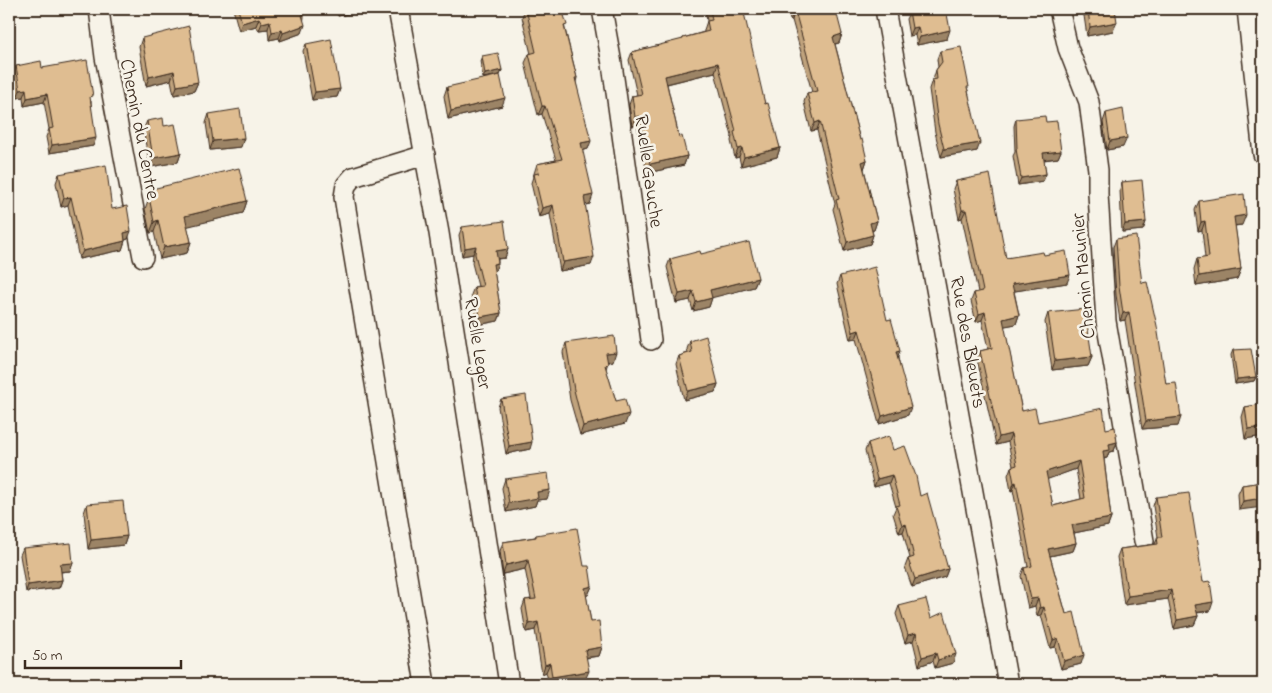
<svg xmlns="http://www.w3.org/2000/svg" width="1272" height="693" font-family="'Indie Flower',sans-serif">
  <rect width="100%" height="100%" fill="#f7f3e8"/>
  <filter id="ink" filterUnits="userSpaceOnUse"><feTurbulence type="fractalNoise" baseFrequency=".02" numOctaves="2"/><feDisplacementMap in="SourceGraphic" scale="10" xChannelSelector="R" yChannelSelector="G"/><feConvolveMatrix kernelMatrix="1 2 1 2 8 2 1 2 1" color-interpolation-filters="sRGB"/></filter>
  <g filter="url(#ink)">
    <g fill="none" stroke-linecap="round" stroke-linejoin="round">
      <g stroke="#3b2a1e" stroke-width="22">
        <g id="minor">
          <path d="M99,9L105,57L143,257"/>
          <path d="M398,9L439,233L509,684"/>
          <path d="M602,9L612,64L651,340"/>
          <path d="M885,9L1008,684"/>
          <path d="M1059,9L1068,48L1089,102L1098,170V194L1106,321L1144,541"/>
          <path d="M1247,9L1263,154"/>
          <path d="M425,155L353,177L346,185L344,197L425,684"/>
        </g>
      </g>
      <use href="#minor" stroke="#f7f3e8" stroke-width="19"/>
    </g>
    <g fill="#c0a37d" stroke="#3b2a1e" fill-rule="evenodd">
      <path d="M233,9H305L302,33L280,41L279,38L269,40L268,29L259,30L256,26L239,31Z"/>
      <path d="M336,9H358L357,12L338,16Z"/>
      <path d="M525,9H562L565,29L577,78L576,82L588,149L582,151L590,204L585,205L591,265L560,271L550,214L539,217L531,183L537,164L556,160L542,114L538,115L525,63L529,54H531L522,17Z"/>
      <path d="M705,9H734L735,15L780,148L777,157L741,166L739,157L735,158L731,141L732,136L715,72L667,84L679,137L687,156L684,165L647,173L637,125L632,126L629,105L632,96L637,95L629,60L632,52L682,40L683,38L704,32V30L707,21Z"/>
      <path d="M788,9H828L829,13L842,34L839,43L835,44L860,140L867,160L864,169L877,221L874,230H872L873,235L870,244L844,251L833,209L835,204L817,130L811,131L804,102L807,93L812,92L792,20H790Z"/>
      <path d="M909,9H946L947,39L917,45L915,35L909,36L906,19L910,11Z"/>
      <path d="M1083,9H1115L1113,31L1087,36Z"/>
      <path d="M142,38L198,82L194,91L174,95L171,80L146,86L139,47Z"/>
      <path d="M306,44L340,89L337,97L312,100L303,51Z"/>
      <path d="M940,51L968,90L977,151L941,157L935,132L929,89L932,80H933L936,70L938,67L937,59Z"/>
      <path d="M482,56L502,70L500,75L483,78L480,61Z"/>
      <path d="M16,66L42,68L91,101L93,146L49,153L46,137L49,129L44,102L24,106L23,97L17,98L13,74Z"/>
      <path d="M447,87L502,106L448,119L444,96Z"/>
      <path d="M1106,113L1123,147L1107,150L1103,122Z"/>
      <path d="M209,114L241,147L210,150L206,123Z"/>
      <path d="M1016,119L1046,122L1061,151L1058,158L1044,160L1046,174L1043,181L1018,185L1013,156L1015,152L1014,126Z"/>
      <path d="M147,121L181,153L178,162L150,167L143,130Z"/>
      <path d="M59,174L112,209L128,239L125,240L122,250L79,259L68,205L61,207L56,183Z"/>
      <path d="M956,181L1006,258L1044,255L1067,283L1014,291L1019,315L1016,324L1004,326L1022,411L1038,422L1106,429L1117,442L1114,451L1109,452L1107,458L1104,459L1111,518L1108,526L1074,533L1076,543L1073,551L1050,556L1066,614L1081,664L1061,669L1055,647L1050,648L1041,615L1037,616L1035,606L1028,608L1021,576L1024,568L1028,567L1013,490L1011,491L1008,475L1011,467L1013,466L1008,442L996,445L977,359L980,351L988,349L982,320L976,322L971,301L974,293L978,292L962,218L959,219L953,189ZM1076,469L1081,499L1053,506L1047,479Z"/>
      <path d="M1122,182L1146,222L1143,230L1122,232L1120,190Z"/>
      <path d="M152,189L247,201L243,213L187,226L191,242L187,253L160,259L154,232L150,233L145,209Z"/>
      <path d="M1199,201L1242,225L1235,226L1241,269L1237,279L1196,286L1194,269L1197,259L1205,258L1202,230L1198,231L1195,210Z"/>
      <path d="M462,227L508,249L505,258L498,259V263L495,271H494L501,313L498,321L477,325L471,295L474,287L478,286L472,263L473,254L462,256L459,235Z"/>
      <path d="M1116,239L1142,283L1166,384L1178,426L1142,429L1125,320L1120,321L1116,295L1113,247Z"/>
      <path d="M701,254L758,278L754,287L712,297L709,307L693,311L690,300L676,303L667,267L670,259Z"/>
      <path d="M840,276L887,320L898,358L908,415L879,424L856,339L850,340L837,284Z"/>
      <path d="M1048,313L1092,357L1088,366L1052,370L1045,322Z"/>
      <path d="M690,341L718,384L715,392L684,400L676,364L679,356L688,353L687,349Z"/>
      <path d="M566,343L613,361L608,362L606,369L616,401L625,424L580,435L570,400L563,352Z"/>
      <path d="M1233,350L1256,377L1254,381L1235,384L1231,355Z"/>
      <path d="M501,399L530,449L506,454L498,407Z"/>
      <path d="M1263,404V436L1245,439L1242,417L1245,407Z"/>
      <path d="M868,443L893,450L920,496L948,569L945,577L912,587L905,567L908,559L910,558L903,532L899,533L893,514L896,507L889,483L874,487L865,451Z"/>
      <path d="M505,479L547,499L537,500L535,506L506,512L502,488Z"/>
      <path d="M1263,482L1239,510L1238,494L1242,485Z"/>
      <path d="M1156,497L1203,582L1210,611L1197,613L1198,616L1194,625L1174,629L1168,599L1124,605L1117,557L1120,549L1155,544L1158,537L1153,506Z"/>
      <path d="M87,504L127,536L124,545L88,549L84,513Z"/>
      <path d="M536,535L584,566L592,586L588,595H586L591,622L602,647L599,656L586,658L585,680L557,684H549L546,672L542,674L535,630L526,632L522,609L525,600L531,599L525,569L503,574L500,551L503,542L535,537Z"/>
      <path d="M23,548L73,563L70,571L61,572L62,580L59,588L26,592L20,555Z"/>
      <path d="M899,606L931,618L953,663L935,668L933,661L919,666L913,641L905,643L896,614Z"/>
    </g>
    <g fill="#9c8466" stroke="#3b2a1e">
      <path d="M341,9H358L357,12L338,16Z"/>
      <path d="M795,11L792,20H790L794,12Z"/>
      <path d="M259,18L256,26L239,31L242,23Z"/>
      <path d="M270,21L268,29L259,30L262,23Z"/>
      <path d="M1117,22L1113,31L1087,36L1090,27Z"/>
      <path d="M305,25L302,33L280,41L283,33Z"/>
      <path d="M918,27L915,35L909,36L912,28Z"/>
      <path d="M282,30L279,38L269,40L272,32Z"/>
      <path d="M950,30L947,39L917,45L920,37Z"/>
      <path d="M842,34L839,43L830,45L833,37Z"/>
      <path d="M13,57L9,66V58Z"/>
      <path d="M718,63L715,72L662,85L665,76Z"/>
      <path d="M502,70L500,75L483,78L485,74Z"/>
      <path d="M174,71L171,80L146,86L149,77Z"/>
      <path d="M198,82L194,91L174,95L177,86Z"/>
      <path d="M26,89L23,97L17,98L20,90Z"/>
      <path d="M340,89L337,97L312,100L315,92Z"/>
      <path d="M47,94L44,102L24,106L27,98Z"/>
      <path d="M505,98L502,106L448,119L451,111Z"/>
      <path d="M542,106H545L542,114L538,115Z"/>
      <path d="M640,116L637,125L632,126L635,117Z"/>
      <path d="M820,121L817,130L811,131L815,123Z"/>
      <path d="M96,138L93,146L49,153L52,145Z"/>
      <path d="M244,138L241,147L210,150L213,141Z"/>
      <path d="M1127,138L1123,147L1107,150L1110,141Z"/>
      <path d="M591,141L588,149L577,152L581,143Z"/>
      <path d="M980,143L977,151L941,157L944,149Z"/>
      <path d="M742,148L739,157L735,158L738,149Z"/>
      <path d="M780,148L777,157L741,166L744,157Z"/>
      <path d="M1061,151L1058,158L1041,160L1043,153Z"/>
      <path d="M181,153L178,162L150,167L153,158Z"/>
      <path d="M687,156L684,165L647,173L650,164Z"/>
      <path d="M867,160L864,169L859,171L862,162Z"/>
      <path d="M1046,174L1043,181L1018,185L1021,178Z"/>
      <path d="M593,195L590,204L581,206L584,197Z"/>
      <path d="M71,197L68,205L61,207L64,198Z"/>
      <path d="M247,201L243,213L181,228L185,216Z"/>
      <path d="M553,205L550,214L539,217L542,208Z"/>
      <path d="M962,210H966L962,218L959,219Z"/>
      <path d="M1246,215L1242,225L1231,226L1234,217Z"/>
      <path d="M158,220L154,232L150,233L154,222Z"/>
      <path d="M877,221L874,230L867,231L870,223Z"/>
      <path d="M1205,221L1202,230L1198,231L1201,222Z"/>
      <path d="M1146,222L1143,230L1122,232L1125,224Z"/>
      <path d="M131,231L128,239L120,242L124,233Z"/>
      <path d="M873,235L870,244L844,251L847,242Z"/>
      <path d="M125,241L122,250L79,259L83,251Z"/>
      <path d="M191,242L187,253L160,259L164,247Z"/>
      <path d="M476,246L473,254L462,256L465,248Z"/>
      <path d="M508,249L505,258L493,259L496,251Z"/>
      <path d="M594,257L591,265L560,271L563,262Z"/>
      <path d="M498,263L495,271L490,272L493,264Z"/>
      <path d="M1241,269L1237,279L1196,286L1199,276Z"/>
      <path d="M1070,275L1067,283L1009,292L1012,284Z"/>
      <path d="M758,278L754,287L707,299L710,290Z"/>
      <path d="M693,291L690,300L676,303L679,294Z"/>
      <path d="M712,298L709,307L693,311L696,302Z"/>
      <path d="M985,312L982,320L976,322L979,314Z"/>
      <path d="M1129,312L1125,320L1120,321L1123,313Z"/>
      <path d="M501,313L498,321L477,325L480,317Z"/>
      <path d="M1019,315L1016,324L1000,327L1003,319Z"/>
      <path d="M859,330L856,339L850,340L853,332Z"/>
      <path d="M900,351L897,360L896,352Z"/>
      <path d="M616,352L613,361L603,362L606,353Z"/>
      <path d="M1092,357L1088,366L1052,370L1055,361Z"/>
      <path d="M1256,377L1254,381L1235,384L1237,379Z"/>
      <path d="M718,384L715,392L684,400L688,391Z"/>
      <path d="M911,407L908,415L879,424L882,416Z"/>
      <path d="M629,414L625,424L580,435L583,426Z"/>
      <path d="M1181,417L1178,426L1142,429L1146,421Z"/>
      <path d="M1263,427V436L1245,439L1248,429Z"/>
      <path d="M1011,434L1008,442L996,445L999,437Z"/>
      <path d="M532,442L530,449L506,454L509,446Z"/>
      <path d="M1117,442L1114,451L1109,452L1107,458L1100,459L1103,451L1109,444Z"/>
      <path d="M1079,461L1076,469L1043,481L1046,472Z"/>
      <path d="M892,475L889,483L874,487L877,479Z"/>
      <path d="M1016,482L1013,490L1011,491L1014,483Z"/>
      <path d="M550,490L547,499L537,500L535,506L506,512L509,503L537,492Z"/>
      <path d="M1263,498V507L1239,510L1243,501Z"/>
      <path d="M1111,518L1108,526L1069,534L1072,525Z"/>
      <path d="M906,524L903,532L899,533L902,525Z"/>
      <path d="M127,536L124,545L88,549L91,540Z"/>
      <path d="M1076,543L1073,551L1045,557L1048,549Z"/>
      <path d="M528,560L525,569L503,574L506,565Z"/>
      <path d="M73,563L70,571L57,572L60,564Z"/>
      <path d="M948,569L945,577L912,587L915,579Z"/>
      <path d="M62,580L59,588L26,592L28,585Z"/>
      <path d="M592,586L588,595L582,596L585,588Z"/>
      <path d="M1171,590L1168,599L1124,605L1128,596Z"/>
      <path d="M1038,598L1035,606L1028,608L1031,599Z"/>
      <path d="M1213,602L1210,611L1192,613L1195,605Z"/>
      <path d="M1044,607L1041,615L1037,616L1040,608Z"/>
      <path d="M1198,616L1194,625L1174,629L1177,620Z"/>
      <path d="M538,622L535,630L526,632L529,624Z"/>
      <path d="M916,633L913,641L905,643L908,635Z"/>
      <path d="M1058,638L1055,647L1050,648L1053,640Z"/>
      <path d="M602,647L599,656L582,658L585,650Z"/>
      <path d="M936,653L933,661L919,666L922,657Z"/>
      <path d="M956,654L953,663L935,668L938,660Z"/>
      <path d="M1084,655L1081,664L1061,669L1064,661Z"/>
      <path d="M550,663L546,672L542,674L545,665Z"/>
      <path d="M589,671L585,680L557,684H549L552,677Z"/>
    </g>
    <g fill="#dfbd91" stroke="#3b2a1e" fill-rule="evenodd">
      <path d="M238,9H305V14L302,15L305,25L283,33L282,30L272,32L270,21L262,23L259,18L242,23Z"/>
      <path d="M526,9H562L567,25L564,26L577,78H575L591,141L581,143L593,195L584,197L594,257L563,262L553,205L542,208L534,174L539,173L537,164L562,159L545,106H542L529,54L536,52Z"/>
      <path d="M710,9H734L735,15L744,13L765,104L768,103L780,148L744,157L742,148L738,149L734,132L736,131L718,63L665,76L679,137L682,136L687,156L650,164L640,116L635,117L632,96L642,94L632,52L683,39V38L709,31L707,21L712,20Z"/>
      <path d="M793,9H828L829,13L836,11L842,34L833,37L860,140L862,139L867,160L862,162L877,221L870,223L873,235L847,242L836,200L839,199L820,121L815,123L807,93L817,91L795,11L794,12Z"/>
      <path d="M914,9H946L950,30L920,37L918,27L912,28L909,11L914,10Z"/>
      <path d="M1088,9H1115L1117,22L1090,27Z"/>
      <path d="M189,26L198,82L177,86L174,71L149,77L142,38Z"/>
      <path d="M9,32L13,57L9,58Z"/>
      <path d="M331,39L340,89L315,92L306,44Z"/>
      <path d="M961,47L969,87H967L980,143L944,149L938,124L932,80L937,79L936,70L942,62L940,51Z"/>
      <path d="M498,53L502,70L485,74L482,56Z"/>
      <path d="M87,60L93,96L90,97L96,138L52,145L49,129L53,128L47,94L27,98L26,89L20,90L16,66L41,61L42,68Z"/>
      <path d="M500,75L505,98L451,111L447,87Z"/>
      <path d="M240,109L244,138L213,141L209,114Z"/>
      <path d="M1123,109L1127,138L1110,141L1106,113Z"/>
      <path d="M1045,116L1046,122L1057,121L1061,151L1043,153L1046,174L1021,178L1016,149H1017L1016,119Z"/>
      <path d="M163,118L164,126L175,124L181,153L153,158L147,121Z"/>
      <path d="M106,165L112,209L127,206L131,231L124,233L125,241L83,251L71,197L64,198L59,174Z"/>
      <path d="M239,168L247,201L185,216L191,242L164,247L158,220L154,222L149,197L153,196L152,189Z"/>
      <path d="M990,174L1006,258L1043,252L1044,255L1066,251L1070,275L1012,284L1019,315L1003,319L1022,411L1035,408L1038,422L1103,408L1106,429L1115,427L1117,442L1109,444L1110,450L1103,451L1111,518L1072,525L1076,543L1048,549L1066,614L1074,612L1084,655L1064,661L1058,638L1053,640L1044,607L1040,608L1038,598L1031,599L1024,568L1032,566L1016,482L1014,483L1011,467L1017,465L1011,434L999,437L980,351L992,348L985,312L979,314L974,293L983,291L966,210H962L956,181ZM1079,461L1085,498L1053,506L1046,472Z"/>
      <path d="M1142,180L1146,222L1125,224L1122,182Z"/>
      <path d="M1244,194L1246,215L1234,217L1241,269L1199,276L1197,259L1209,257L1205,221L1201,222L1199,201Z"/>
      <path d="M504,221L508,249L496,251L498,263L493,264L501,313L480,317L474,287L483,286L475,254L476,246L465,248L462,227Z"/>
      <path d="M1136,236L1142,283L1147,282L1157,326L1166,384L1176,383L1181,417L1146,421L1129,312L1123,313L1119,286L1116,239Z"/>
      <path d="M749,242L758,278L710,290L712,298L696,302L693,291L679,294L670,259L700,251L701,254Z"/>
      <path d="M875,267L887,320L891,319L900,351L896,352L911,407L882,416L859,330L853,332L840,276Z"/>
      <path d="M1085,309L1092,357L1055,361L1048,313Z"/>
      <path d="M614,336L616,352L606,353L608,364L605,365L616,401L625,399L629,414L583,426L574,390L566,343Z"/>
      <path d="M706,336L718,384L688,391L679,356L692,352L690,341Z"/>
      <path d="M1251,349L1256,377L1237,379L1233,350Z"/>
      <path d="M526,395L532,442L509,446L501,399Z"/>
      <path d="M1263,404V427L1248,429L1245,407Z"/>
      <path d="M889,436L893,450L905,446L916,476L920,496L927,493L948,569L915,579L908,559L914,557L906,524L902,525L896,506L900,505L892,475L877,479L868,443Z"/>
      <path d="M548,473L550,490L537,492L538,498L509,503L505,479Z"/>
      <path d="M1263,482V498L1243,501L1242,485Z"/>
      <path d="M1189,493L1203,582L1210,581L1213,602L1195,605L1198,616L1177,620L1171,590L1128,596L1120,549L1158,544L1157,537H1162L1156,497Z"/>
      <path d="M123,501L127,536L91,540L87,504Z"/>
      <path d="M577,528L584,566H589L592,586L585,588L591,622L599,621L602,647L585,650L589,671L552,677L550,663L545,665L538,622L529,624L525,600L536,599L528,560L506,565L503,542L536,537V535Z"/>
      <path d="M71,543L73,563L60,564L62,580L28,585L23,548Z"/>
      <path d="M926,599L931,618L944,612L956,654L938,660L936,653L922,657L916,633L908,635L899,606Z"/>
    </g>
  </g>
  <g text-anchor="middle" stroke-width="5" stroke-linejoin="round" paint-order="stroke">
    <g font-size="20" fill="#3b2a1e" stroke="#f7f3e8">
      <text transform="translate(141 129) rotate(79)" y="7">Chemin du Centre</text>
      <text transform="translate(650 171) rotate(82)" y="7">Ruelle Gauche</text>
      <text transform="translate(1082 276) rotate(-95)" y="7">Chemin Maunier</text>
      <text transform="translate(969 342) rotate(80)" y="7">Rue des Bleuets</text>
      <text transform="translate(479 343) rotate(81)" y="7">Ruelle Leger</text>
    </g>
  </g>
  <rect width="1272" height="693" fill="none" stroke="#f7f3e8" stroke-width="30"/>
  <rect x="15" y="15" width="1242" height="663" fill="none" stroke="#3b2a1e" stroke-width="2" filter="url(#ink)"/>
  <path d="M25 660v8h156v-8" fill="none" stroke="#3b2a1e" stroke-width="2.5"/>
  <text x="32" y="660" font-size="15" fill="#3b2a1e" stroke="#f7f3e8" stroke-width="4" paint-order="stroke">50 m</text>
</svg>
